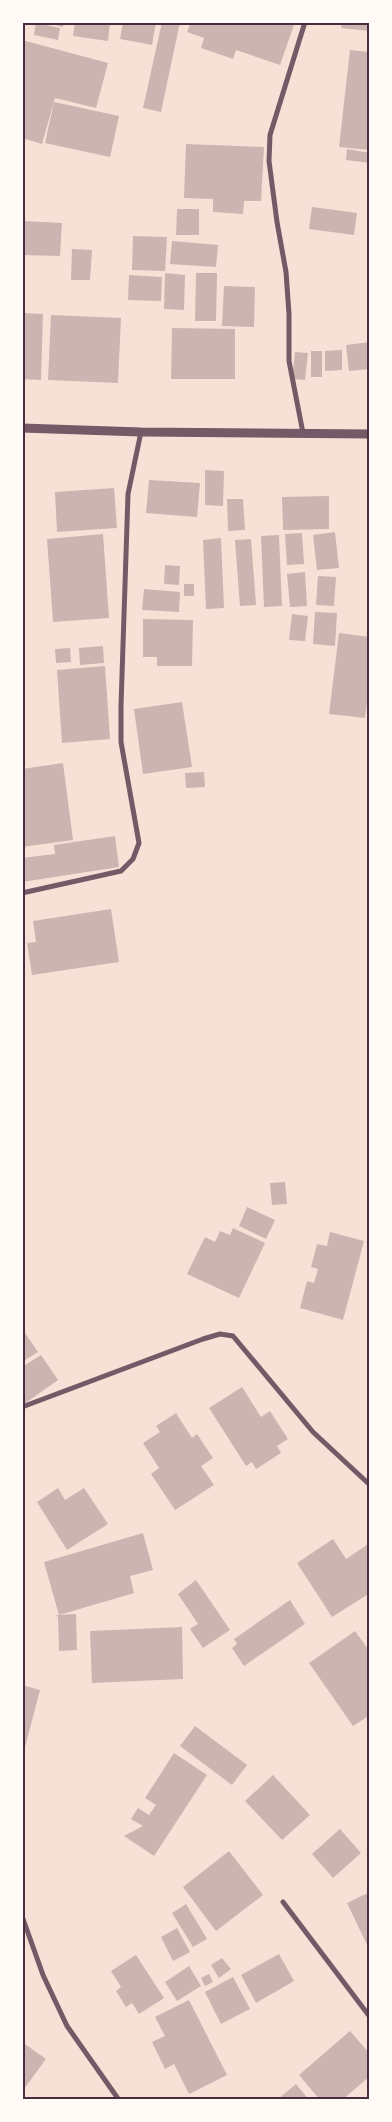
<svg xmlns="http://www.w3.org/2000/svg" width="392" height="2122" font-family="Commissioner,sans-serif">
  <rect width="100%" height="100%" fill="#f7e1d7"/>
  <g fill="#ccb4b1">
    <path d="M45,22H64L63,27Z"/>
    <path d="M75,22H110L108,41L73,36Z"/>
    <path d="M123,22H156L152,45L120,39Z"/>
    <path d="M162,22H180L161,112L143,108Z"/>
    <path d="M191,22H295L280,65L236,50L233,59L201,48L204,38L187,32Z"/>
    <path d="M342,22H370V31L341,28Z"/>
    <path d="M36,23L60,28L58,40L34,35Z"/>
    <path d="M22,40L108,63L96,108L55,98L42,144L22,138Z"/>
    <path d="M350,50L370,52V150L339,147Z"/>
    <path d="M54,102L119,116L110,157L45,143Z"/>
    <path d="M186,144L264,147L261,201H244L243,214L213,212V199L184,198Z"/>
    <path d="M347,149L370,153V163L346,160Z"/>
    <path d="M312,207L357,213L354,235L309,229Z"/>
    <path d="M177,209H199V235H176Z"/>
    <path d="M23,221L62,223L60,256L22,255Z"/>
    <path d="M133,236L167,237L165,271L132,270Z"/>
    <path d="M172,241L218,245L216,267L170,264Z"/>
    <path d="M72,249L92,250L90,280H71Z"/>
    <path d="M165,273L185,275L184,310L164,309Z"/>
    <path d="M196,273H217L216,321H195Z"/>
    <path d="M129,275L162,277L161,301L128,300Z"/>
    <path d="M224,286L255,287L254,327L222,326Z"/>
    <path d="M22,313L43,314L41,380L22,379Z"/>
    <path d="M51,315L121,318L118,383L48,380Z"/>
    <path d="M172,328L235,329V379H171Z"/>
    <path d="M370,342V369L349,371L346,345Z"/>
    <path d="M342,350V370L325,371V351Z"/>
    <rect x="311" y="351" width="11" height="26"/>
    <path d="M295,352L308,353L305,380L292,379Z"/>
    <path d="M205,470L224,471L223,506L205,505Z"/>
    <path d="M149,480L200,483L197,517L146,513Z"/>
    <path d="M114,488L117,528L57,532L55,492Z"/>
    <path d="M329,496V529L283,530L282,497Z"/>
    <path d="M227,499H243L245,530L228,531Z"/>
    <path d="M335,532L339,568L317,570L313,535Z"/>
    <path d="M302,533L304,564L287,565L285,534Z"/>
    <path d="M103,534L109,618L53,622L47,539Z"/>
    <path d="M279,535L282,606L264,607L261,536Z"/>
    <path d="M221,538L224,608L206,609L203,540Z"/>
    <path d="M251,539L256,605L240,606L235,540Z"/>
    <path d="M165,565L180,566L179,585L164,584Z"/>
    <path d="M305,572L307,606L290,607L287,574Z"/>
    <path d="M318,576L336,577L334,606L316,605Z"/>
    <rect x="184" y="584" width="10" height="12"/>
    <path d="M144,589L180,592L179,612L142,610Z"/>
    <path d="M315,612L337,613L335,646L313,644Z"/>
    <path d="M292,614L308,616L305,641L289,640Z"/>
    <path d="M143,619L193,620L192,666H157V657H143Z"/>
    <path d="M339,633L370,637V679L365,718L329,714Z"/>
    <path d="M103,646L104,663L80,665L79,648Z"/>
    <path d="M70,648L71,662L56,663L55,649Z"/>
    <path d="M105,666L110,739L62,743L57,670Z"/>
    <path d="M182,702L192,767L143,774L134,709Z"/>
    <path d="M63,763L73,840L22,847V769Z"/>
    <path d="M204,772L205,787L186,788L185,773Z"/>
    <path d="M115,836L119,867L22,882V858L55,854L54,845Z"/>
    <path d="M111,909L119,962L32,975L27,943L36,942L33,921Z"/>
    <path d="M285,1182L287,1204L272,1205L270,1183Z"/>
    <path d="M247,1207L275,1220L266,1239L239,1226Z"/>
    <path d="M233,1228L265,1243L239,1298L187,1274L205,1237L215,1242L220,1231L230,1235Z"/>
    <path d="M330,1232L364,1241L343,1320L300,1308L307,1281L314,1283L318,1269L311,1267L317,1244L327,1246Z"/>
    <path d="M22,1329L38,1352L22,1362Z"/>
    <path d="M41,1355L58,1380L24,1404L22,1367Z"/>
    <path d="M242,1387L261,1417L270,1411L288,1439L277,1446L281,1453L256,1469L252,1462L246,1466L209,1408Z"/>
    <path d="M176,1413L192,1438L197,1434L213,1458L201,1466L214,1485L175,1510L151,1474L159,1468L143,1443L160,1432L156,1426Z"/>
    <path d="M58,1488L65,1500L84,1488L108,1524L67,1550L37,1502Z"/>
    <path d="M143,1533L153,1570L130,1576L134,1593L59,1615L44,1562Z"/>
    <path d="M333,1539L346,1559L370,1543V1593L332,1617L297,1563Z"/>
    <path d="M196,1580L230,1630L203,1648L190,1629L198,1624L178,1594Z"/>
    <path d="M290,1600L305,1624L244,1666L232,1648L237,1644L234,1639Z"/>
    <path d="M76,1614L77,1650L59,1651L58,1617L56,1615Z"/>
    <path d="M182,1627L183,1679L92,1683L90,1631Z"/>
    <path d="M355,1631L370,1652V1715L353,1726L309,1663Z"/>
    <path d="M22,1685L40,1690L25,1747L22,1746Z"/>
    <path d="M195,1726L247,1765L232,1785L180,1746Z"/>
    <path d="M174,1753L207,1775L154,1856L124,1836L143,1826L131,1819L138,1808L149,1815L156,1805L145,1798Z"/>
    <path d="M273,1775L310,1815L282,1840L245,1801Z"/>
    <path d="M340,1829L361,1853L333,1878L312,1854Z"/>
    <path d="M229,1851L263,1895L216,1931L183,1887Z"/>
    <path d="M370,1892V1951L347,1903Z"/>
    <path d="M186,1904L207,1939L193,1947L172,1913Z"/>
    <path d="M177,1928L190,1952L173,1961L161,1937Z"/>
    <path d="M279,1954L294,1981L256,2003L241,1975Z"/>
    <path d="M136,1955L164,1998L139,2014L132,2003L126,2007L116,1991L121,1987L111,1971Z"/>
    <path d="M222,1958L231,1969L219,1978L211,1965Z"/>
    <path d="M189,1966L201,1986L177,2001L165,1982Z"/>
    <path d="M209,1974L213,1982L205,1986L201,1978Z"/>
    <path d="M233,1977L250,2009L221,2024L205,1992Z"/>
    <path d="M189,2000L227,2075L189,2094L174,2064L165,2069L152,2042L165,2036L155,2017Z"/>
    <path d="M350,2031L370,2054V2076L342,2100H320L299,2075Z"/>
    <path d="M22,2042L46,2059L24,2089L22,2088Z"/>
    <path d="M296,2084L309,2100H277Z"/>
  </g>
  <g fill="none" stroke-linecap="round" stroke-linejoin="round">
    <g stroke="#755966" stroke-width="5">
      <path d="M303,433L289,361V314L286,272L277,222L269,161L270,135L305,22"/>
      <path d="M22,893L121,871L133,859L139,843L121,742V706L128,494L141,432"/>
      <path d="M22,1407L203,1339L220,1334L233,1336L313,1432L370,1485"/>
      <path d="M283,1902L370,2017"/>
      <path d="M22,1916L43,1975L67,2026L119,2100"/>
    </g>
    <path stroke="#755966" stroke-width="9" d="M22,428L141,432L370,434"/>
  </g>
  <rect width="392" height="2122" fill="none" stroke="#fffaf5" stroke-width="48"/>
  <rect x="24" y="24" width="344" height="2074" fill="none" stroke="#4a2c40" stroke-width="2"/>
</svg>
